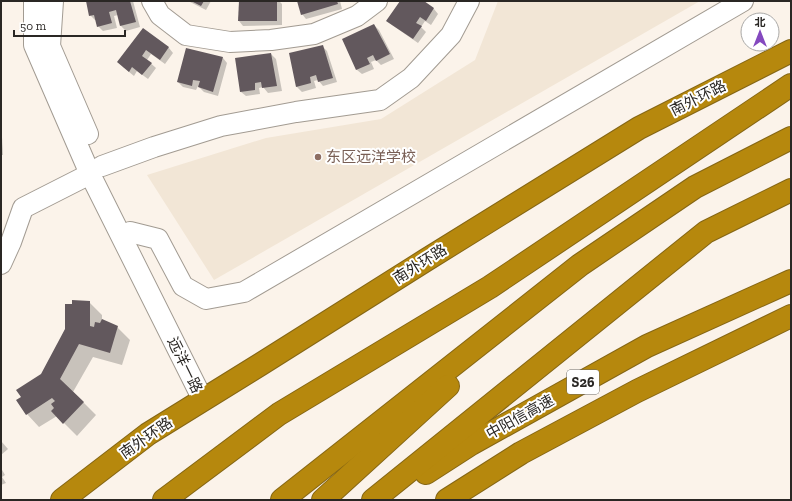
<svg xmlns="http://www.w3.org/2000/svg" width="792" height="501" font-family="'Zilla Slab','Noto Sans SC',serif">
  <rect width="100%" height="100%" fill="#fbf3ea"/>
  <path fill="#f2e6d6" d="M498,1H700L214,280L147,175L266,138L381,119L475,60Z"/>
  <g fill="#0003">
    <path d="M89,1H133L140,27L126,31L121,26L118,15L114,16L117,28L103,31L98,26L97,20H95L90,15Z"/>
    <path d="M188,1H211L206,10Z"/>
    <path d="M240,1H279L282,4V25L243,26L239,21Z"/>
    <path d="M298,1H340L342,9L306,19L302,14Z"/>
    <path d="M401,1H422L434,9L438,14L431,25L425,21L421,27L426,32L418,43L392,25L387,21Z"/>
    <path d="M374,25L379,30L394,59L381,65L376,60L371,62L374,69L362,74L357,70L343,40Z"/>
    <path d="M143,29L169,48L173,53L165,64L151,54L147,60L156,68L148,79L137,71L134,76L123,67Z"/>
    <path d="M322,46L327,51L337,82L323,86L318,80L314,81L316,88L302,92L297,87L290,54Z"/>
    <path d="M271,54L276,59L282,91L268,93L263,87L259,88L260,94L246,96L241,92Z"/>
    <path d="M223,58L227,63L218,96L204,92L198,86L196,90L183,87L178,82Z"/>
    <path d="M1,136L2,137L3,155H1Z"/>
    <path d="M89,302L102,315V321L117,327L130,340L122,365L93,357L73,392L96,415L77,436L57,416L39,427L27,414L22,398L42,375L66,329L73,305Z"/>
    <path d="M1,441L8,449L1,455Z"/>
    <path d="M1,468L5,475L2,477L6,483L1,485Z"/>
  </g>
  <g fill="#62585d">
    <path d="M86,1H130L136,22L120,26L116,10L109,12L112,23L97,27L94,15L89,16Z"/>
    <path d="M191,1H204L201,6Z"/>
    <path d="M239,1H277V21H238Z"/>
    <path d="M297,1H337L338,4L301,15Z"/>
    <path d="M400,1H424L434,8L426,21L420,17L416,23L422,26L413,39L386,21Z"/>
    <path d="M374,24L390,54L376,61L373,55L367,58L370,64L356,70L342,39Z"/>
    <path d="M143,28L169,47L160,60L146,50L142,56L152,63L142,75L132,67L129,72L117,62Z"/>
    <path d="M323,45L333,78L318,82L316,75L310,77L311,83L296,87L289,53Z"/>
    <path d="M186,48L223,57L213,92L198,87L200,81L193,80L192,86L177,82Z"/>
    <path d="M271,53L277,86L262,88L261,82L255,83V90L240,92L235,58Z"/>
    <path d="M72,300L90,301V326L94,327L95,322L100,323L102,319L118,326L110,353L79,344L60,379L84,402L63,424L51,411L54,408L51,404L55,401L52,398L26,415L16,400L21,397L16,390L41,374L65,329V304H72Z"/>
  </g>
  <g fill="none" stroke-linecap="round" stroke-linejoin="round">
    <g stroke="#a29b92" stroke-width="22">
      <g id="minor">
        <path d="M34,1V45L90,174L203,400"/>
        <path d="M53,1L50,46L88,134"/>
        <path d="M152,1L160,15L186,35L230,42L271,40L314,34L357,16L377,1"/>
        <path d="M102,166L154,147L221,126L296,112L380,100L411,78L451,35L469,1"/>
        <path d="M130,232L158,239L183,286L206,299L244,292L743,1"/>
        <path d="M1,264L11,242L23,208L90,174"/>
      </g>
    </g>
    <g stroke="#856615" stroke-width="24">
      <g id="highway">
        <path d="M426,473L471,444L647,346L791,281"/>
        <path d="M62,500L148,434L261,364L426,260L639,128L791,51"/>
        <path d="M164,500L279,414L490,287L791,85"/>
        <path d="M282,500L580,265L695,187L791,138"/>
        <path d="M323,500L448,386"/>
        <path d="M373,500L706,232L791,190"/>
        <path d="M447,500L521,453L637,391L791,316"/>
      </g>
    </g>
    <use href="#minor" stroke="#fff" stroke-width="20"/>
    <use href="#highway" stroke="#b6880d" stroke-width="22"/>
  </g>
  <circle fill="#8d6e63" stroke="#fff" stroke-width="1.5" cx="318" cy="157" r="4"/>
  <g text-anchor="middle" stroke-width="4" stroke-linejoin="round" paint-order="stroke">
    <rect fill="#fff" stroke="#6a6866" stroke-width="1" x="567" y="370" width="32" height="24" rx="3"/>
    <g font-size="14" font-weight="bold" fill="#2a2724">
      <text x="583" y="387">S26</text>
    </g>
    <g font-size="15" fill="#2a2724" stroke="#fff">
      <text transform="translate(698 98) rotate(-27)" y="5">南外环路</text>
      <text transform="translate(420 264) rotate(-32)" y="5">南外环路</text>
      <text transform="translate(185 365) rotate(64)" y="5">远洋一路</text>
      <text transform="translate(520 417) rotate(-29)" y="5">中阳信高速</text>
      <text transform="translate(146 438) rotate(-35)" y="5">南外环路</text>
    </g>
    <g font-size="15" fill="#785e54" stroke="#fff" text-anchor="start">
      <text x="326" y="162">东区远洋学校</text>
    </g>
  </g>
  <rect width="792" height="501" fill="none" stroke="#2a2724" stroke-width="4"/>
  <g transform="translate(760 32)"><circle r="19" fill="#ffffff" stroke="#aaa9a7"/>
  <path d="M0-3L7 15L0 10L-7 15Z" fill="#8449bf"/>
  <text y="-6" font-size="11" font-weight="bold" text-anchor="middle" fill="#2a2724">北</text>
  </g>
  <path d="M14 30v6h111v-6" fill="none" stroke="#2a2724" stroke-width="2"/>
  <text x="20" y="30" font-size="12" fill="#2a2724" stroke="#ffffff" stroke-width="3" paint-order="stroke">50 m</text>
</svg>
